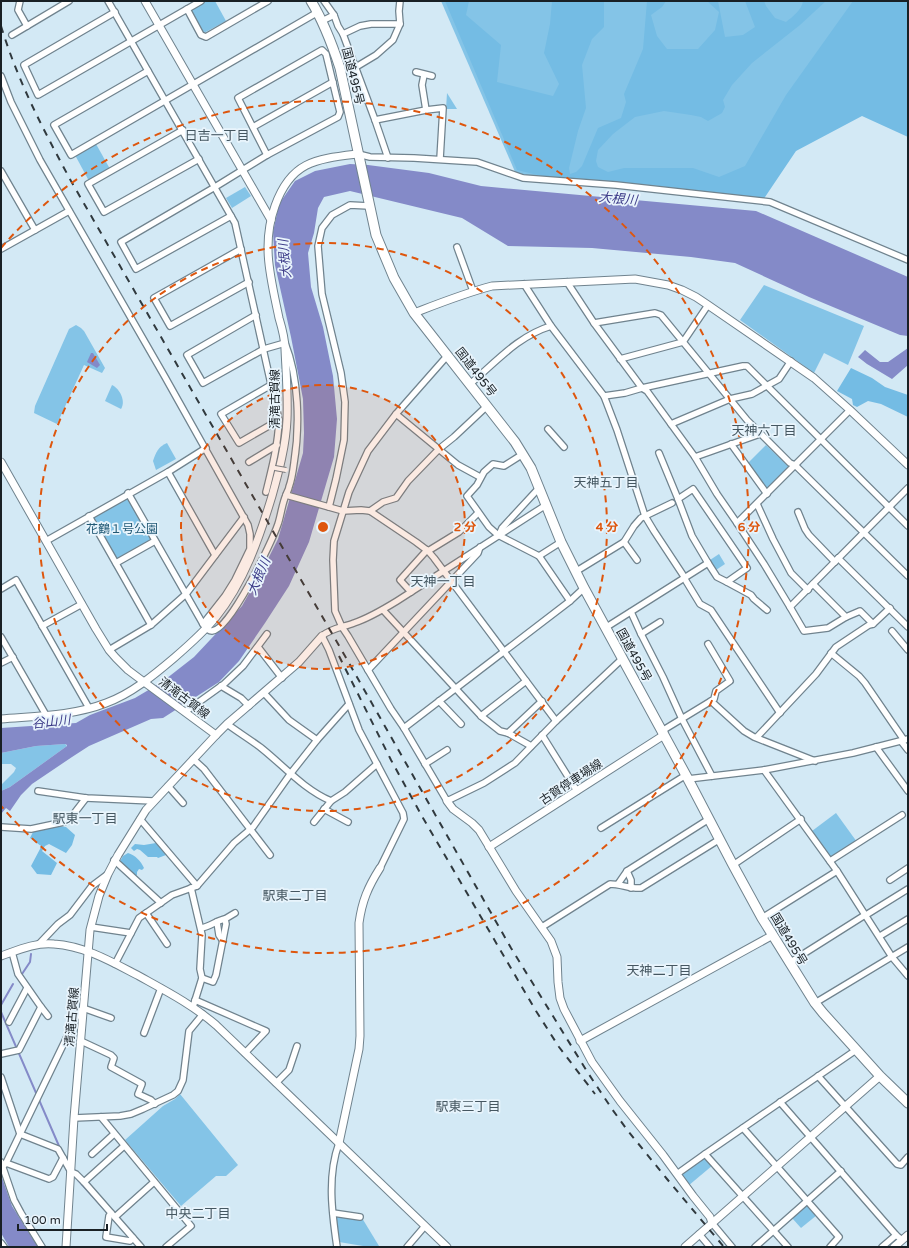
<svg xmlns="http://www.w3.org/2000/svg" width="909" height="1248" font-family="'Varela Round','Noto Sans JP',sans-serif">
  <rect width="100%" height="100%" fill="#d3e9f5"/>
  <g fill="#84c4e7">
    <path d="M204,1H215L226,21L204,33L190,9Z"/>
    <path d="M441,1H879L743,196L519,181Z"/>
    <path d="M447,93L457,109H446Z"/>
    <path d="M96,144L110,169L89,181L75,155Z"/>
    <path d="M245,187L251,196L232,208L226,198Z"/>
    <path d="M764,285L864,326L848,365L824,353L814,373L740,320Z"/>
    <path d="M76,325L81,328L84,331L105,368L102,373L84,365L57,424L34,413L35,406L69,329Z"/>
    <path d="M112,385C120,389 126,401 121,409L105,401Z"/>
    <path d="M167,443L176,459L156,470L153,461C156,452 158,447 167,443Z"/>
    <path d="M766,445L788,466V468L769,489L766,488L748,463Z"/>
    <path d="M125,498L129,500L151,538L150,541L118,559L116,558L94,519L95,516Z"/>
    <path d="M719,554L725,564L716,570L710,560Z"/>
    <path d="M65,744L67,746L10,787L1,791V785L14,772L16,768L11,764H1V753L36,746Z"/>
    <path d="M836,813L857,842L833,857L830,856L812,831Z"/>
    <path d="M180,1094L238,1165L226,1176H216L181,1206L125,1140L163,1106L175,1099Z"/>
    <path d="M705,1157L713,1165L688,1186L681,1176V1173Z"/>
    <path d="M808,1204L817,1215L801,1228L792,1218Z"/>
    <path d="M336,1215L362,1218L379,1246L378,1247H369L339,1242Z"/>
  </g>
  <g fill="#74bce4">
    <path d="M445,1H469L466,15L501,45L497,82L553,96L559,84L544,53L550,24L552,1H604V27L592,39L582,65L586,108L578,131L571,160L569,168L570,174L576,172L582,166L598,128L621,118L626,102L624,94L643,49L647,1H666L662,7L651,15L657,36L667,49H698L715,30L719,12L707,1H718L725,37L743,35L755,27L745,1H764L766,6L775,18L786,22C792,17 802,10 803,1H826L800,25L752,63L732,85L723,100L725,107L722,113L708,121L701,117L691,115L664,111L635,117L613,134L598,150L596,161L598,167L608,172L624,168H693L719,177L745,166L786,95L853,1H908V137L862,116L796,151L761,203L655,185L558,180L517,170Z"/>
    <path d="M851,368L872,378L885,387L908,395V417L881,404L868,401L857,407L853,405L852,399L837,391Z"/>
    <path d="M58,826L66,827L75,835L72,845L66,853L49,844L45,846L42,851L57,863L51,875L37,874L31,866L40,849L41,846L30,838L34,830Z"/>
    <path d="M156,843L166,855L158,858L157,857H148L140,850L137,849L134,851L131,848L135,844L144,845Z"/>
    <path d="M128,853C135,855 141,861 144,868L142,870L139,869L137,872V875L134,876L119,863L123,856Z"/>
  </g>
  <g fill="#848ac8">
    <path d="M350,164L368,165L429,173L481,186L756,211L908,277V336L900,335L809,297L735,263L691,257L592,248L508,246L462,218L350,191L324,197L318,208L314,233L308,253L311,287L323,327L333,376L337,419L334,457L309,542L289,586L265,623L239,661L219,682L163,718L151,719L89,746L72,757L32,784L21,795L10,811L6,808L1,814V791L10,787L67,746V745L65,744L36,746L1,753V728L76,723L90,715L135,698L162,682L194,657L242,606L265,565L278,539L303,453L304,433L303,399L291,337L275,265L273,232L279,204L295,181L315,171Z"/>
    <path d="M908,348V365L892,379L867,364L858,357L865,350L880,362H888Z"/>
    <path d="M91,353H93L100,365L97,368L87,362Z"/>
    <path d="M1,1175L12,1206L38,1247H9L1,1233Z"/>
  </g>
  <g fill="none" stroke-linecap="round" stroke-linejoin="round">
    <g stroke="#848ac8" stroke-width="2">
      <path d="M22,974L30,962L31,954"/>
      <path d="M1,1005L13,984"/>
      <path d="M1,1012L59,1146"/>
      <path d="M78,1180L107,1212"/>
    </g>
    <g stroke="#70838e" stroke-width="8">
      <g id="minor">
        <path d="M20,1L18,10L27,26"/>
        <path d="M108,1L235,223L279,420C278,445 272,468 266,492"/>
        <path d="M324,1L334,15L338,26L343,34"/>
        <path d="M400,1L399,11L400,24"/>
        <path d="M187,9L201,35L206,37L268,1"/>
        <path d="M115,12L24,65L38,95L201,1"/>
        <path d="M322,21L334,15"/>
        <path d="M12,35L69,1"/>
        <path d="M322,50L326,54L340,112L338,117L267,155L238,98Z"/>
        <path d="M356,67L376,55L393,40L400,24H371L360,26L343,34L375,120L388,158"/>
        <path d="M148,71L54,125L71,155L318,12"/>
        <path d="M416,72L432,76"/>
        <path d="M424,75L422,85L426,110"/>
        <path d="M1,76L11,102L40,160L165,377L248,525L250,534V549L235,580L225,596L203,624"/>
        <path d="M375,120L426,110L443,108L440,159"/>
        <path d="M253,127L333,82"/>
        <path d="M183,130L88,184L104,212L199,159"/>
        <path d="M358,154L370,157L414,158L477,162L523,178L616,185L770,202L908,260"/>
        <path d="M1,171L35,230"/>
        <path d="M231,216L136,269L121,242L215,187L267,155"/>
        <path d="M457,247L473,291"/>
        <path d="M1,249L69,211"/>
        <path d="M241,249L154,298L170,326L249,282"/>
        <path d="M567,282L594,323"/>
        <path d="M524,284L551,326L604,396L617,430L645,516L654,531L685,578L686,581L700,604L711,610L780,713"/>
        <path d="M448,355L396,414L368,451L349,492L334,541L333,560L335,611L342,627L348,636L391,709L404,728L447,801L484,783L515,763L556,721L622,659"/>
        <path d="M620,359L683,342L708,305"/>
        <path d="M470,384C496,362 518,336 551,326"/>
        <path d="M271,385L221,414L239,443L279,420"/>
        <path d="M604,396L625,393L642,388L743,366H747L908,526"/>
        <path d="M850,410L737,523L764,564L790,607L908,488"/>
        <path d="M396,414L458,465L480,477"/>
        <path d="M671,424L730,399L752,394L779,379L791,361"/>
        <path d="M548,429L564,447"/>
        <path d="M760,434L695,457L647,391L642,388L594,323L655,313L661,315L747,420L790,463L795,465L908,576"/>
        <path d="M731,444L767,494"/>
        <path d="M659,453L678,499"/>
        <path d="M523,454L504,466L493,464L484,472L477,485L467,496L489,527L498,535L539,556L570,601"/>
        <path d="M695,457L717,494L737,523"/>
        <path d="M249,462L277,445"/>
        <path d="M168,472L215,555"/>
        <path d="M693,489L747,568L727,582L717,577L708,563L692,536L678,499Z"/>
        <path d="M128,493L203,624C205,627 208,631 212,631C230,630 272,542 278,524C281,515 282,504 286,495C287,492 289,489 289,487C292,479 293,471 294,463C300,426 299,378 285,343L264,349L203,383L187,355L256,315"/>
        <path d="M286,495L343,511L361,510L370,511L416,542L428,551L434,558L556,721"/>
        <path d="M757,504L773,539L791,573L808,590"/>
        <path d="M329,507L336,479L344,440L345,402L341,373L322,294L318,246L322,228L332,215L350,205L369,206"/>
        <path d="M370,511L383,502L396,498L408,481L439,449L454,437L487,406"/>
        <path d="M798,512L805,529L809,535L835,562"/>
        <path d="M89,516L151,625"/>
        <path d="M499,535L502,528L539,488"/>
        <path d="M46,541L168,472L206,448"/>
        <path d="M624,542L637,560"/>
        <path d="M428,551L459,532L478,513"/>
        <path d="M539,556L561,542"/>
        <path d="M838,558L908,627"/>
        <path d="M116,563L155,541"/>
        <path d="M575,572L624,542L634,526L641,518L672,503"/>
        <path d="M727,582L751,595L754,599L767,610"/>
        <path d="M813,584L846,617L860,611L873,624"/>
        <path d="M1,589L16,580L89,708"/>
        <path d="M411,592L400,580L427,550"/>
        <path d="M790,607L804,631L828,628L846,617"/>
        <path d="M383,610L481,716L500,731L508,733L531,746"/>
        <path d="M631,612L641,634L663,677L682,719L712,776"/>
        <path d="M42,626L82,604"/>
        <path d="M605,628L708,563"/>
        <path d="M892,631L908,650"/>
        <path d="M641,634L660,622"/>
        <path d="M1,637L46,715"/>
        <path d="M708,644L730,681L716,691L714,699L711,701"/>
        <path d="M258,647L282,678"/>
        <path d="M109,650L151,625L186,594L244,517"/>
        <path d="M831,653L859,676L865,683L904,740"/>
        <path d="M1,663L13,657"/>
        <path d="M368,670L478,553L480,547"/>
        <path d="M221,686L241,698L249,706"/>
        <path d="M264,693L289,720L317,740"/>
        <path d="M439,701L461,724"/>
        <path d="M185,712L224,684L243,666L267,634"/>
        <path d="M481,716L526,681"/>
        <path d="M227,724C238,732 249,739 260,747C283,765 303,789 331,801L345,792L377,764"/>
        <path d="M404,728L570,601L584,588"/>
        <path d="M508,733L542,701"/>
        <path d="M664,734L665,729L711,701L744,731L754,737L815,761"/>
        <path d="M542,735L577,791"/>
        <path d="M757,737L816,674L836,647L869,625L873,624L890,608"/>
        <path d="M901,741L908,750"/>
        <path d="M876,747L908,791"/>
        <path d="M193,759L204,769L270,855"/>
        <path d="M425,764L447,750"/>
        <path d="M764,770L837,871L892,957L908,976"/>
        <path d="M688,779L764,770L853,753L908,739"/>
        <path d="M168,786L183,803"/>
        <path d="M38,791L86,798L153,801"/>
        <path d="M324,809L348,822"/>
        <path d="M140,819L197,886"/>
        <path d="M314,822L331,801"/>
        <path d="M1,827L31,829L64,822L69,820L86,798"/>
        <path d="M601,828L686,775"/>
        <path d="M114,860L161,903"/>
        <path d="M830,861L902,815"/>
        <path d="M733,865L801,819"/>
        <path d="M380,868L404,819L403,813L359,730L329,650L322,636C331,628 344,627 354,623C369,618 384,609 397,601L546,505"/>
        <path d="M627,871L631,880V888"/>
        <path d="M890,880L908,868"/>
        <path d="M618,884L627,871L709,819"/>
        <path d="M191,888L202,935L200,969L202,978L193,1007"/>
        <path d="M146,913L167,944"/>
        <path d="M866,915L908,889"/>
        <path d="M762,918L837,871"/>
        <path d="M225,919L235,913"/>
        <path d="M217,922L219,935L223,941"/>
        <path d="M91,927L131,933"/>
        <path d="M542,927L610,884C621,884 630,889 641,888L720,839"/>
        <path d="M201,928C210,927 217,920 225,919L226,924L216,975L213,982L202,978"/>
        <path d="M880,936L908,919"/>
        <path d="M39,944L58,924L70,915L92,886L108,874"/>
        <path d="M789,963L865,915"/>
        <path d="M115,964L139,918L172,895L197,886L234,843L253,827L291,773L317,740L349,704"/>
        <path d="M195,1000L266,1031L245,1053"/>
        <path d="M815,1003L908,947"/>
        <path d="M41,1007L48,1016"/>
        <path d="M9,1022L27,988"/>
        <path d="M144,1033L161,988"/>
        <path d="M81,1041L111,1055L114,1058L111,1067L142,1084L138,1094L151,1100L155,1104"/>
        <path d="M1,1054L19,1050L41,1007L18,974L12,952"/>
        <path d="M818,1076L897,1164L901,1165L908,1157"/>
        <path d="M1,1077L20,1134L58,1149L71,1172L76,1174L84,1182L141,1247"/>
        <path d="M276,1083L289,1070L297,1046"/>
        <path d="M780,1102L896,1235L902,1240"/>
        <path d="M101,1117L191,1226L166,1247"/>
        <path d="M74,1118L120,1116L131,1114L143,1109L173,1095L178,1091L183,1080L189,1031L203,1014"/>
        <path d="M743,1128L839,1237L830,1247"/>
        <path d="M92,1154L114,1134"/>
        <path d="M1,1162L14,1200L21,1213L42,1247"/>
        <path d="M6,1163L78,1014L83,1008L111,1018"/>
        <path d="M4,1165L6,1163L49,1179L53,1177L63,1158"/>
        <path d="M677,1174L705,1154"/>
        <path d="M84,1182L124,1146"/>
        <path d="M111,1213L109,1216L106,1237L130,1241L133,1238"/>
        <path d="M333,1213L360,1217"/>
        <path d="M115,1217L154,1182"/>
        <path d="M712,1223L732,1247"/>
        <path d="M699,1234L710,1247"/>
        <path d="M1,1243L4,1247"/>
        <path d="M337,1247C332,1213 327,1176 339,1143"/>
        <path d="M407,1247L425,1226"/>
        <path d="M755,1247L841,1171"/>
        <path d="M788,1247L705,1154L856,1050"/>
        <path d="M882,1247L896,1235"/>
      </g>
    </g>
    <g stroke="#70838e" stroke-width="9">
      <g id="tertiary">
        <path d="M145,1L271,220"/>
        <path d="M414,313C440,303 465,293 492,286L635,279L668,285L682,290L696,297L708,305L814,378L850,410L908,465"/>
        <path d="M1,462L96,629L109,650L116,658L128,670L144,682"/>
        <path d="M216,735L227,724L299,662L322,636"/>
        <path d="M447,801L453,809L472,823L479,830L516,891L551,941L557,957L558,982L560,998L564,1009L592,1062L620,1101L663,1155L693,1196L710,1217L712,1223"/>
        <path d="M1,956C18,950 36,942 54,944C85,946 112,962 139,976C166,991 193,1005 216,1025L447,1247"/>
        <path d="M580,1041L773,935"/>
        <path d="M339,1143L359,1049L360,1036L359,923C362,901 368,887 380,868"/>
        <path d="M685,1247L880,1076"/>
        <path d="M894,1247L908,1235"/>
      </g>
    </g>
    <g stroke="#70838e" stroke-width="9">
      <g id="secondary">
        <path d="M1,719C36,716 73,716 106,703C131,694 154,675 174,658C189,645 204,632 216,617C244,582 259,539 272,496C279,471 286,445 287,419C288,396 286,372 285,349C285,338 282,328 279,318C271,279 261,245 275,206C291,161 316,159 358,154"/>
        <path d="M489,847L664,735"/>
        <path d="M66,1247L74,1118L90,930L99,896L108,874L118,855L146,810L216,735L144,682"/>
      </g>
    </g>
    <g stroke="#70838e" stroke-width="11">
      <path id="trunk" d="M311,1C324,22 332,44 340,68L376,235L394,278L414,313L515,442L531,468L561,542L584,588L688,779L733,865L762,918L815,1003L823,1013L880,1076L908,1103"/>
    </g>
    <use href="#minor" stroke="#fff" stroke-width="5.5"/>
    <use href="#tertiary" stroke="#fff" stroke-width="7"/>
    <use href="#secondary" stroke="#fff" stroke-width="7"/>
    <use href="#trunk" stroke="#fff" stroke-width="9"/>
    <g stroke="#30393e" stroke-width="2" stroke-dasharray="7 7" stroke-linecap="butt">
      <path d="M1,26C18,82 43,129 71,181L345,656L511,948L588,1073L612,1109L628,1131L667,1179L724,1247"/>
      <path d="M339,656L391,760L423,818L536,1011L559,1047L595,1094"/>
    </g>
    <g stroke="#70838e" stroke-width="6" stroke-linecap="butt">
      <path id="pedestrian-bridge" d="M275,468L286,470"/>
    </g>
    <use href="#pedestrian-bridge" stroke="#fff" stroke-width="4"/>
  </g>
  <circle cx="323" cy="527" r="142" fill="#de560d" fill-opacity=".12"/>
  <g fill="none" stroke="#de560d" stroke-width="2" stroke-dasharray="7 5">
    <circle cx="323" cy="527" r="142"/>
    <circle cx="323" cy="527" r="284"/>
    <path d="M1 248A426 426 0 1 1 1 806"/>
  </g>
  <g text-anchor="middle" stroke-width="3.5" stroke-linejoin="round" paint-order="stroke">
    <g font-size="12" fill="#192025" stroke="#e8f4fc">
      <text transform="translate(353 76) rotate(76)" y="4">国道495号</text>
      <text transform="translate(476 372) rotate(52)" y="4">国道495号</text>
      <text transform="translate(275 399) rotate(-90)" y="4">清滝古賀線</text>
      <text transform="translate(634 655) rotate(61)" y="4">国道495号</text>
      <text transform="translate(184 698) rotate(37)" y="4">清滝古賀線</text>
      <text transform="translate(571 782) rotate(-33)" y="4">古賀停車場線</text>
      <text transform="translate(789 939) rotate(59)" y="4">国道495号</text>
      <text transform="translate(72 1017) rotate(-85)" y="4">清滝古賀線</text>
    </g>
    <g font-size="12" fill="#215975" stroke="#e8f4fc">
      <text x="122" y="533">花鶴１号公園</text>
    </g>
    <g font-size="13" fill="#455761" stroke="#e8f4fc">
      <text x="217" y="140">日吉一丁目</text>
      <text x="764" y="435">天神六丁目</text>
      <text x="606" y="487">天神五丁目</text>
      <text x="443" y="586">天神一丁目</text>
      <text x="85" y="823">駅東一丁目</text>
      <text x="295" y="900">駅東二丁目</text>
      <text x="659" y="975">天神二丁目</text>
      <text x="468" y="1111">駅東三丁目</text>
      <text x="198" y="1218">中央二丁目</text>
    </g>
    <g font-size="13" font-style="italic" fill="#3e3d89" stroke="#e8f4fc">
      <text transform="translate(618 198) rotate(5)" y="5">大根川</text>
      <text transform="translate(284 259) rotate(-95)" y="5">大根川</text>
      <text transform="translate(258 576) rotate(-67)" y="5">大根川</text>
      <text transform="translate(51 721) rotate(-6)" y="5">谷山川</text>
    </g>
  </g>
  <circle cx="323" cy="527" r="6" fill="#de560d" stroke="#e8f4fc" stroke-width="2"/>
  <g font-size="12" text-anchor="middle" font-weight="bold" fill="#de560d" stroke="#e8f4fc" stroke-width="3.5" stroke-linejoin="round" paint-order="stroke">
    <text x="465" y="531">2 分</text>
    <text x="607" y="531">4 分</text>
    <text x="749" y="531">6 分</text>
  </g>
  <rect width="909" height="1248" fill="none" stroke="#192025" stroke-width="4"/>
  <path d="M18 1224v6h89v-6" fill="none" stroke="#192025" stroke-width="2"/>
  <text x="24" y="1224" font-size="12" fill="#192025" stroke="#e8f4fc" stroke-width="3" paint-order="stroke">100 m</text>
</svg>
